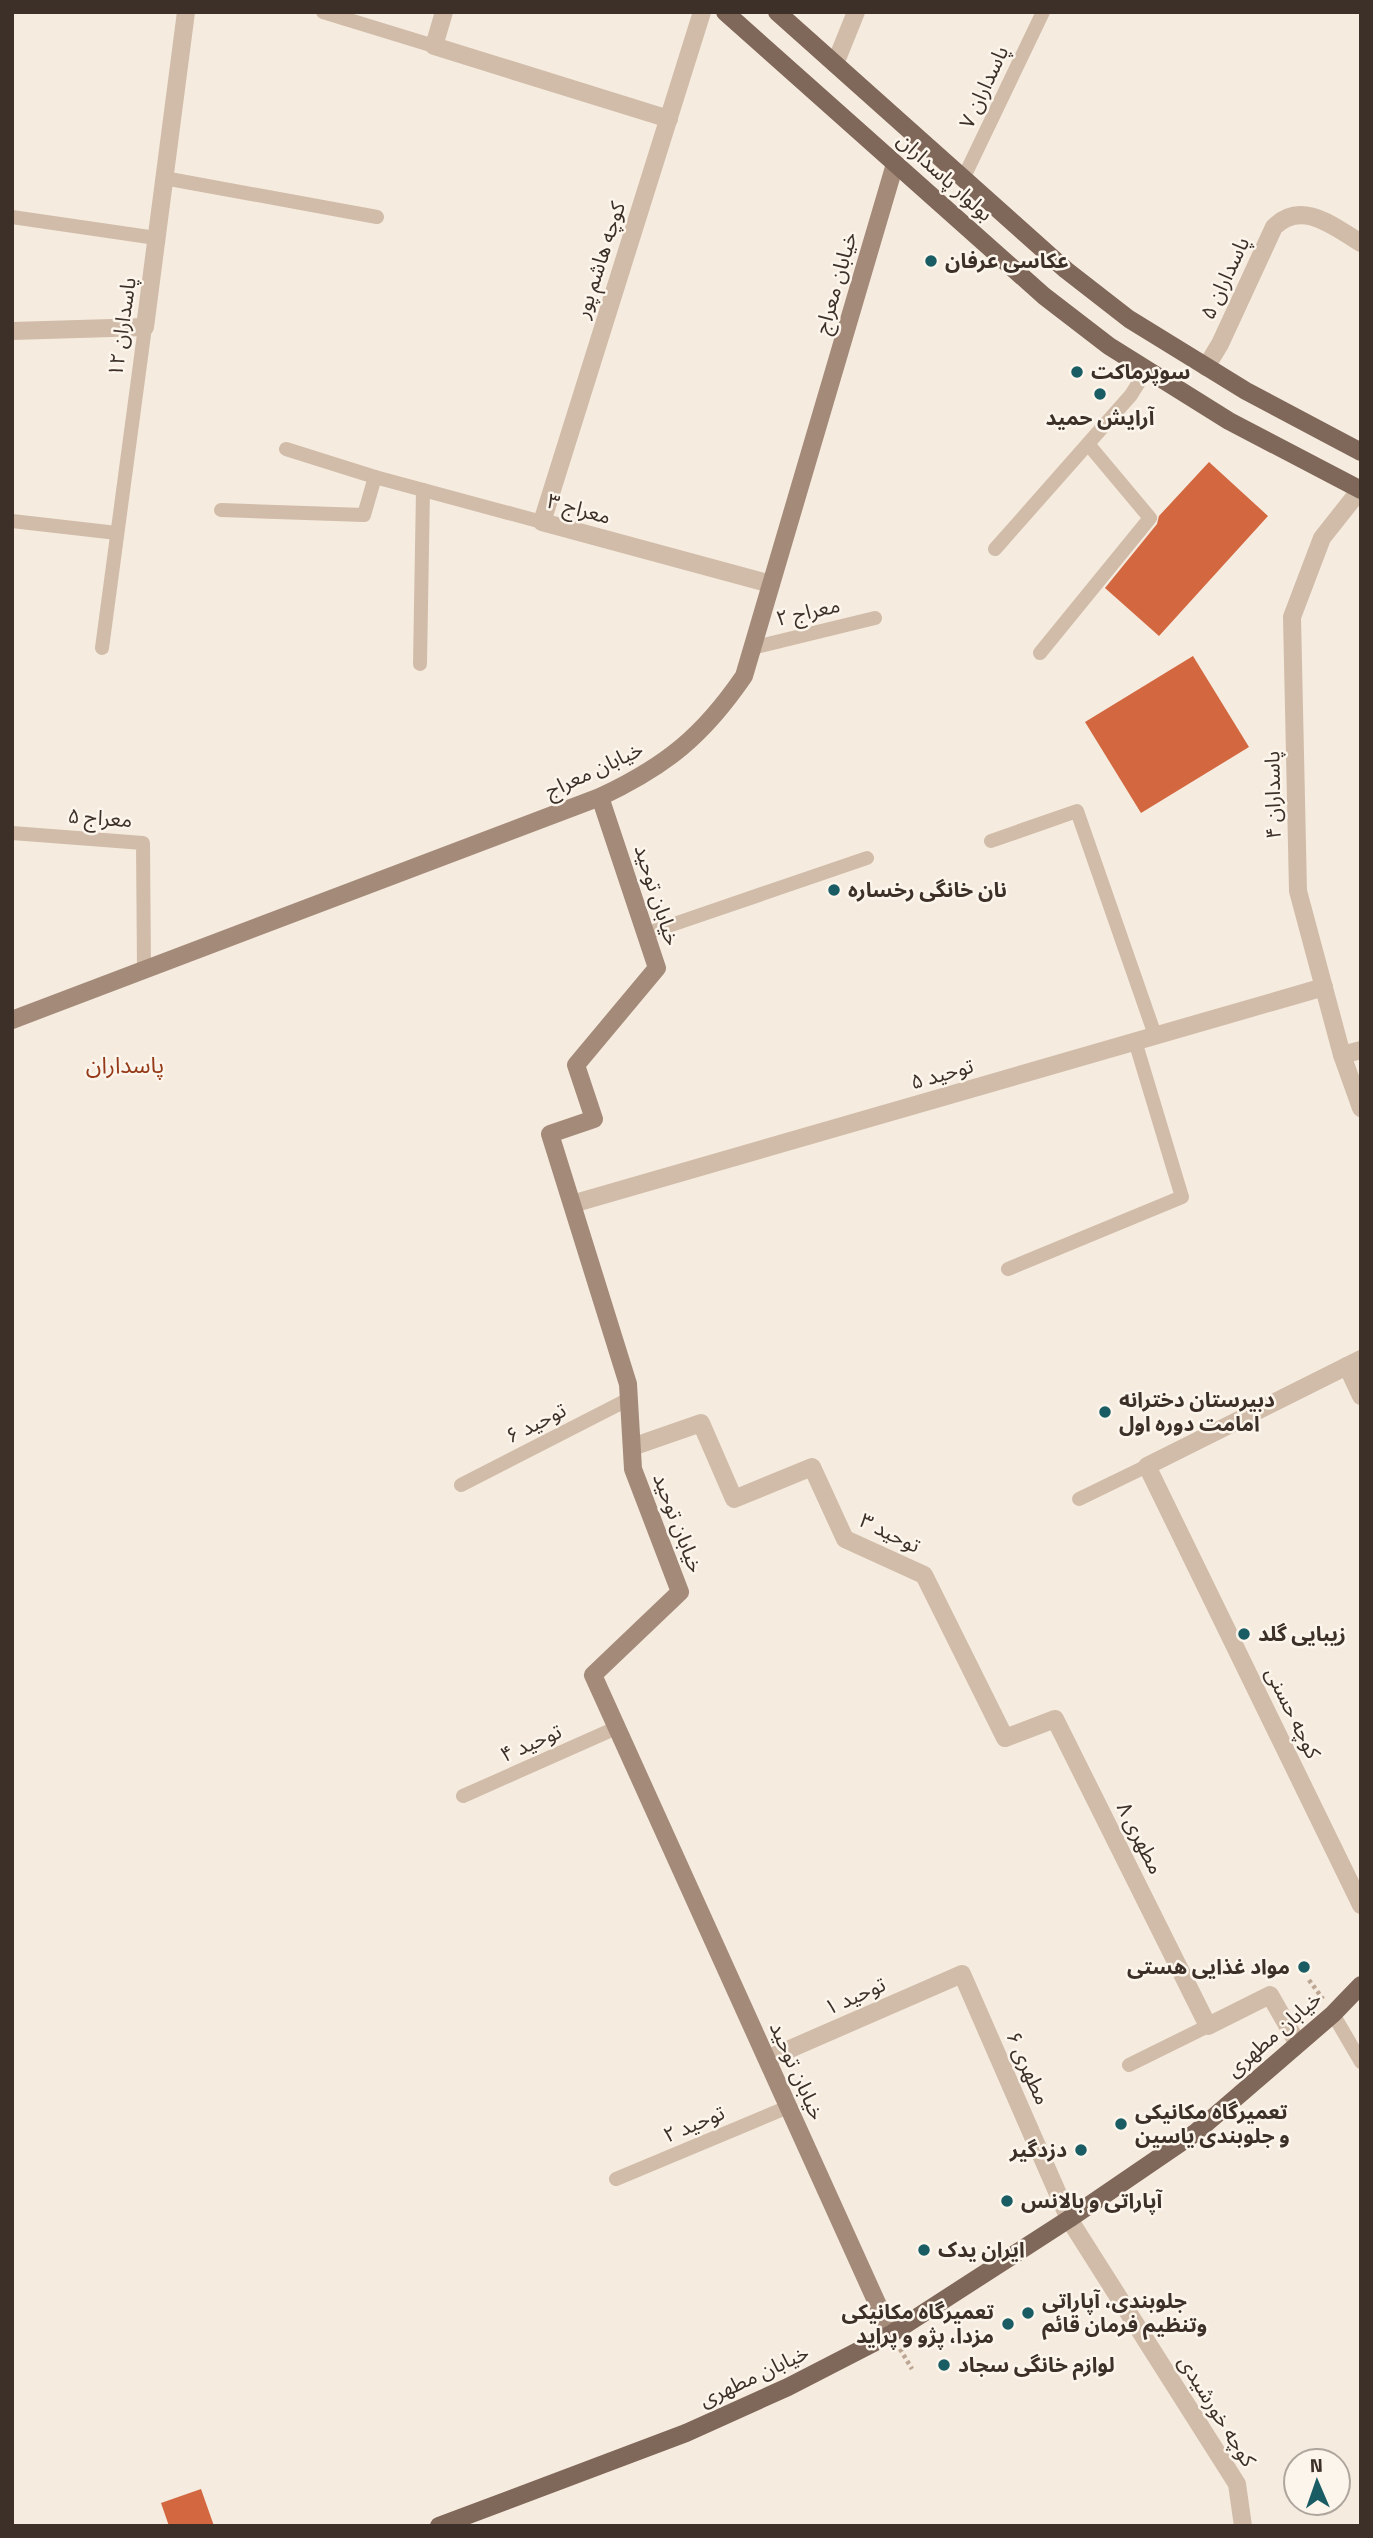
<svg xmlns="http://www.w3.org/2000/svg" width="1373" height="2538" font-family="'Titillium Web','Noto Sans Arabic',sans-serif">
  <rect width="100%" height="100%" fill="#f6ebdf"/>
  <g fill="#d3673f">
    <path d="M1209,462L1268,516L1159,636L1105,588L1157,524L1159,516Z"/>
    <path d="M1193,656L1249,747L1141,813L1085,722Z"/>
    <path d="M201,2489L214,2526H169L161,2503Z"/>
  </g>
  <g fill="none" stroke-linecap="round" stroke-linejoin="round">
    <g stroke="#bca592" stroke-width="4.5" stroke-dasharray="3.5 3.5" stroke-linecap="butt">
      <path d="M1309,1980L1323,1999"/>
      <path d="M900,2349L912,2369"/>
    </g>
    <g stroke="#d0bca8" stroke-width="14">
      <path d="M323,12L434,46"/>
      <path d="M164,178L377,217"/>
      <path d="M963,179L1043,12"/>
      <path d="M12,217L156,238"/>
      <path d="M286,449L375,477L542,522"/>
      <path d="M221,510L364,515L375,477"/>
      <path d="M12,521L117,533"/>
      <path d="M995,549L1131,395L1146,371"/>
      <path d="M102,648L145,327"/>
      <path d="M752,648L875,618"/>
      <path d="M1040,653L1150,518L1088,444"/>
      <path d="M420,664L423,490"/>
      <path d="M12,833L143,843L144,970"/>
      <path d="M991,841L1077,811L1155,1035"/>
      <path d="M645,934L867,858"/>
      <path d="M1008,1269L1182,1197L1135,1041"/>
      <path d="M461,1485L629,1399"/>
      <path d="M1079,1499L1147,1466"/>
      <path d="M463,1796L616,1728"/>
      <path d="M1333,2014L1361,2062"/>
      <path d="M1129,2065L1208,2026"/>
      <path d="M616,2179L788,2107"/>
    </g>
    <g stroke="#d0bca8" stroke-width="18">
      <path d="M444,12L434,46L669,119"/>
      <path d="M702,12L542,522L771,584"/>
      <path d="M835,64L856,12"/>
      <path d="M12,331L145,327L186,12"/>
      <path d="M1206,367L1220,344L1274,227C1302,199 1334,227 1361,243"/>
      <path d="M1360,490L1322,538L1292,617L1298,891L1342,1055L1361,1108"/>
      <path d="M1342,1055L1361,1050"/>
      <path d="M572,1204L1324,987"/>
      <path d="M1361,1359L1147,1466L1361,1905"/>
      <path d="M1347,1366L1361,1396"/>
      <path d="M632,1447L701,1423L734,1499L812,1467L845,1539L924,1575L1005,1738L1055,1719L1208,2026L1270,1995L1298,2044"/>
      <path d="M767,2059L962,1974L1069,2219L1237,2484L1243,2526"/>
    </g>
    <g stroke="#a48a79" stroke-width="18">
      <path d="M600,797L657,968L576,1065L594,1119L550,1134L628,1384L633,1469L680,1592L593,1675L891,2334"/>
      <path d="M12,1020L600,797C666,766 703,736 744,676L895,164"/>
    </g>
    <g stroke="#7f6759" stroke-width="18">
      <path d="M725,12L1044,296L1109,346L1229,421L1361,490"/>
      <path d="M777,12L1066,270L1129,319L1246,391L1361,452"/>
      <path d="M439,2526L686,2433L788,2387L891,2334L1069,2219L1195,2133L1333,2014L1361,1985"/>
    </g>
  </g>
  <g fill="#195c63" stroke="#fcf5ec" stroke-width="2.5">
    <circle cx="931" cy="261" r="7"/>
    <circle cx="1077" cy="372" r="7"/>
    <circle cx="1100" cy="394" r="7"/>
    <circle cx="834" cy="890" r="7"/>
    <circle cx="1105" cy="1412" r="7"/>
    <circle cx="1244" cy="1634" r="7"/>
    <circle cx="1304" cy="1967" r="7"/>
    <circle cx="1121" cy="2124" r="7"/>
    <circle cx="1081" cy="2150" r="7"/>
    <circle cx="1007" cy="2201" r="7"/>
    <circle cx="924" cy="2250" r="7"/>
    <circle cx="1028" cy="2313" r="7"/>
    <circle cx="1008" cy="2324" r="7"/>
    <circle cx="944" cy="2365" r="7"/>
  </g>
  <g text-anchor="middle" stroke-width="5" stroke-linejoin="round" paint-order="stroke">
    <g font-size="21" fill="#3c3029" stroke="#fcf5ec">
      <text transform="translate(984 87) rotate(-65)" y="7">پاسداران ۷</text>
      <text transform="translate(945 177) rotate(42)" y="7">بولوار پاسداران</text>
      <text transform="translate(600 260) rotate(-72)" y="7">کوچه هاشم پور</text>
      <text transform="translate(1225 278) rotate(-65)" y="7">پاسداران ۵</text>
      <text transform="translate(836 283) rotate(-74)" y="7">خیابان معراج</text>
      <text transform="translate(122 327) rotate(-82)" y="7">پاسداران ۱۲</text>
      <text transform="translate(579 509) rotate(15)" y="7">معراج ۳</text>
      <text transform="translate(808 612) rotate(-13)" y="7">معراج ۲</text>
      <text transform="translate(594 770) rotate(-25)" y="7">خیابان معراج</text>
      <text transform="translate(1273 795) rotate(-91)" y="7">پاسداران ۴</text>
      <text transform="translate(100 818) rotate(4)" y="7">معراج ۵</text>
      <text transform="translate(657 895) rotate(72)" y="7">خیابان توحید</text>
      <text transform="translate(942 1074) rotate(-16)" y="7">توحید ۵</text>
      <text transform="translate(536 1423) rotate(-27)" y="7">توحید ۶</text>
      <text transform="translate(678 1523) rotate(69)" y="7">خیابان توحید</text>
      <text transform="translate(890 1533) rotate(26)" y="7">توحید ۳</text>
      <text transform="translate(1293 1713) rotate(64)" y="7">کوچه حسنی</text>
      <text transform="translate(531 1743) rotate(-24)" y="7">توحید ۴</text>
      <text transform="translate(1140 1838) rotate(63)" y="7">مطهری ۸</text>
      <text transform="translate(855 1996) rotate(-24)" y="7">توحید ۱</text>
      <text transform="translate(1274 2034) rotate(-41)" y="7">خیابان مطهری</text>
      <text transform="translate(1028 2068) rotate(66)" y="7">مطهری ۶</text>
      <text transform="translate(797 2071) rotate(66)" y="7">خیابان توحید</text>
      <text transform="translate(694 2124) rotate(-23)" y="7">توحید ۲</text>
      <text transform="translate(754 2376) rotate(-25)" y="7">خیابان مطهری</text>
      <text transform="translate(1217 2411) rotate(58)" y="7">کوچه خورشیدی</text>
    </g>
    <g font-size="21" font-weight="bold" fill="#3c3029" stroke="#fcf5ec" text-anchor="start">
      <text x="945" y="268">عکاسی عرفان</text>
      <text x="1091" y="379">سوپرماکت</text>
      <text x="1100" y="425" text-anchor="middle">آرایش حمید</text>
      <text x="848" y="897">نان خانگی رخساره</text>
      <text x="1119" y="1407">دبیرستان دخترانه<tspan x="1119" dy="24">امامت دوره اول</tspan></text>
      <text x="1258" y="1641">زیبایی گلد</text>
      <text x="1290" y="1974" text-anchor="end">مواد غذایی هستی</text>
      <text x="1135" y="2119">تعمیرگاه مکانیکی<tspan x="1135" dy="24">و جلوبندی یاسین</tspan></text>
      <text x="1067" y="2157" text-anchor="end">دزدگیر</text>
      <text x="1021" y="2208">آپاراتی و بالانس</text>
      <text x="938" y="2257">ایران یدک</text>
      <text x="1042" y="2308">جلوبندی، آپاراتی<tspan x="1042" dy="24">وتنظیم فرمان قائم</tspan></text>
      <text x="994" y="2319" text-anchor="end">تعمیرگاه مکانیکی<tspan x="994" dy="24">مزدا، پژو و پراید</tspan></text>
      <text x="958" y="2372">لوازم خانگی سجاد</text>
    </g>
    <g font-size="23" fill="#953a18" stroke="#fcf5ec">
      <text x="125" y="1073">پاسداران</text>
    </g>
  </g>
  <rect width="1373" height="2538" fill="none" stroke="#3c3029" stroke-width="28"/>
  <g transform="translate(1317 2482) rotate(358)"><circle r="33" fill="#fcf5ec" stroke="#afa69e" stroke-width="2"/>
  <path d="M0-5L12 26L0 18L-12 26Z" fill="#195c63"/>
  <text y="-10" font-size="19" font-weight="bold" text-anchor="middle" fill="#3c3029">N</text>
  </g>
</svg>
